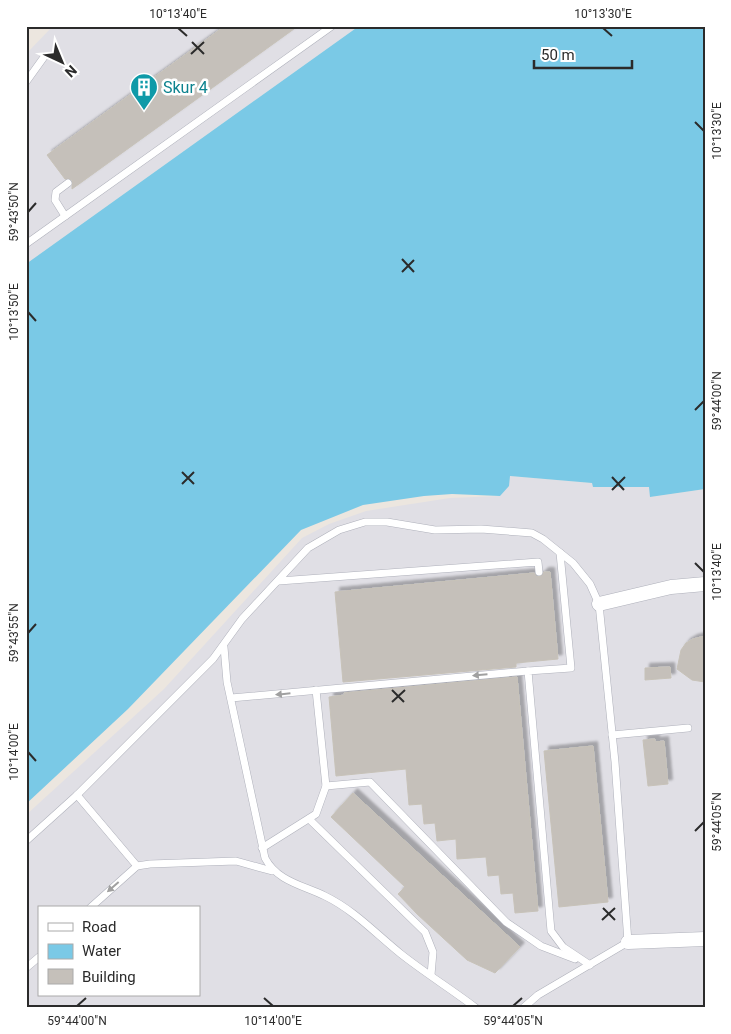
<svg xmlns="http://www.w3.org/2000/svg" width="731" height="1034" font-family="Roboto,sans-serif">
  <defs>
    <filter id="shadow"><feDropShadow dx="4.5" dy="-4.5" stdDeviation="1" flood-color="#0004"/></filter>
  </defs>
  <rect width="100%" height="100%" fill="#ece6df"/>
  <g fill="#e0dfe5" fill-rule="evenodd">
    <path d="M53,26H359L26,264V54Z"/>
    <path d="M510,476L592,483L594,487H650L651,497L705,489V1008H26V815L164,689L302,538L329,524L366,511L450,498L500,496ZM39,908H199V995H39Z"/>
  </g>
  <path fill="#7ac9e6" d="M359,26H705V489L650,497L649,487H593L592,483L510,476L509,486L500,496L452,494L424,496L363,505L301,530L128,709L26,804V264Z"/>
  <g fill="#c5c0ba" stroke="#c7c2b8" filter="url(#shadow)">
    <path d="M225,26H298L72,189V180L65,179L47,155Z"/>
    <path d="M544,572H550L558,659L516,663V667L343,682L335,592L534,573L539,577Z"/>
    <path d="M705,636V682L692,680L677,669L681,650L686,643L693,639Z"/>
    <path d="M670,667L671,678L645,680V668Z"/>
    <path d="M517,677L538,911L515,913L513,893L501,894L499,875L488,876L486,857L457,859L456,839L437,841L435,823L424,824L422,804L409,805L406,769L336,776L329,697L345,695L344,693Z"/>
    <path d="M655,739V742L664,741L668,784L648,786L643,740Z"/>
    <path d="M593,746L608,902L559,907L544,751Z"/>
    <path d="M353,793L520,947L495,973L467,960L417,914L398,894L405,887L331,817Z"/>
  </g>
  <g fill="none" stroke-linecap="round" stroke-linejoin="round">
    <g stroke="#afb1bb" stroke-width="8">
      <g id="service">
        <path d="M26,82L44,57"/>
        <path d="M65,216L55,200L56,192L68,183"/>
        <path d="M26,244L332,26"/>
        <path d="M560,553L571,668L528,671L551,931L563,947L590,965"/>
        <path d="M279,581L538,562L539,572"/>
        <path d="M224,647L227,682L265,858C277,881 302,885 325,896C354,910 376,934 401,954C425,973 451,989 476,1008"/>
        <path d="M231,698L528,671"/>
        <path d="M612,735L688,728"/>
        <path d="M326,786L370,782L506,922L541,946L575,959"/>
        <path d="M77,795L137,866"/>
        <path d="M309,819L425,932L433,952L431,975"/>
        <path d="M26,841L77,795L213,659L242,619L308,548L339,530L365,522H387L435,530L481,529L532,533L543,539L573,563L590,584L599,604L615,762L628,942L538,995L523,1008"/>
        <path d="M262,848L316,814L326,786L316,690"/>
        <path d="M90,908L137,866L150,864L236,861L272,871"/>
        <path d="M26,968L39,957"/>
      </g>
    </g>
    <g stroke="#afb1bb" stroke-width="15">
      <g id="minor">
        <path d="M599,604L671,587L705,584"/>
        <path d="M628,942L705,939"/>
      </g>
    </g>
    <use href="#service" stroke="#fff" stroke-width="7"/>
    <use href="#minor" stroke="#fff" stroke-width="14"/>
  </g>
  <defs><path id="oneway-solid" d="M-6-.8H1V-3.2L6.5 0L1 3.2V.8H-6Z" transform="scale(1.25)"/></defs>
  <g fill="#a0a0a0">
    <use href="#oneway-solid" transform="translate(480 675) rotate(175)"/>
    <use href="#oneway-solid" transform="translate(283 694) rotate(174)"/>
    <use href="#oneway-solid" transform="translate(113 887) rotate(139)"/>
  </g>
  <path fill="none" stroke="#2b2b2b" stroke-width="2" d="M178,28L187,36M603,28L612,36M192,42L204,54M191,54L204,42M695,122L704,131M28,212L36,203M402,259L414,272M402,272L414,260M28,312L36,321M695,410L704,401M182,472L194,484M612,477L624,490M182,484L194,472M612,490L625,477M695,563L704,572M28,633L36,624M392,690L404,702M392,702L405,690M28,752L36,761M695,831L704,822M603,908L615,920M602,920L615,908M264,998L273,1006M77,1006L86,998M513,1006L522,998"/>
  <defs>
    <g id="building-pin" transform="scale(1.4375)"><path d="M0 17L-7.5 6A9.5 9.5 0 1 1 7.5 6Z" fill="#0f9aa8" stroke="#fff"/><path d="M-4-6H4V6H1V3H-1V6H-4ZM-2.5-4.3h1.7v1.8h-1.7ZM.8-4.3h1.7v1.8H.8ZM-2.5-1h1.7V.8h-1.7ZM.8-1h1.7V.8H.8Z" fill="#fff"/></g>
  </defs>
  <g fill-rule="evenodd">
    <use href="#building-pin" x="144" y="87"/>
  </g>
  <g text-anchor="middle" stroke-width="5" stroke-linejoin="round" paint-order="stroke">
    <g font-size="16" fill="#0d838f" stroke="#fff" text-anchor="start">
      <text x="163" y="93">Skur 4</text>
    </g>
  </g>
  <rect width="731" height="1034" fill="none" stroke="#ffffff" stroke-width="55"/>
  <rect x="38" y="906" width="162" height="90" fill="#ffffff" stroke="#aaaaaa"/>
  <rect x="48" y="923" width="25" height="8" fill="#ffffff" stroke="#aaaaaa"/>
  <text x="82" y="932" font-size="15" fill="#2b2b2b">Road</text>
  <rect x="48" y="944" width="25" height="15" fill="#7ac9e6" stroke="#aaaaaa"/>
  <text x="82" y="956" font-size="15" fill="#2b2b2b">Water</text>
  <rect x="48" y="969" width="25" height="15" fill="#c5c0ba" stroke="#aaaaaa"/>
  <text x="82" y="982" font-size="15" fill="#2b2b2b">Building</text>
  <g transform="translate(62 62) rotate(136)" stroke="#ffffff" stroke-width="4" paint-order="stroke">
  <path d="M0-4L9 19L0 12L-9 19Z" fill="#2b2b2b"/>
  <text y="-8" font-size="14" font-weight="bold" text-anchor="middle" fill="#2b2b2b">N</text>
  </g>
  <path d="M534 60v8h98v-8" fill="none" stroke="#2b2b2b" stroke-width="2.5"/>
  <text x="541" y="60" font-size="15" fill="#2b2b2b" stroke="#ffffff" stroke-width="4" paint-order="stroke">50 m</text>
  <rect x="28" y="28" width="676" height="978" fill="none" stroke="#2b2b2b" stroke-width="2"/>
  <g font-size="12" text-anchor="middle" fill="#2b2b2b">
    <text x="178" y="18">10°13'40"E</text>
    <text x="603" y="18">10°13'30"E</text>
    <text transform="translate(717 131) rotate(-90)" y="4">10°13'30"E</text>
    <text transform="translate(14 212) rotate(-90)" y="4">59°43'50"N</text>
    <text transform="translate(14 312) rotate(-90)" y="4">10°13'50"E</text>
    <text transform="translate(717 401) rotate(-90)" y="4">59°44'00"N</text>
    <text transform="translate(717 572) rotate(-90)" y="4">10°13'40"E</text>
    <text transform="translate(14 633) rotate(-90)" y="4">59°43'55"N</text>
    <text transform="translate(14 752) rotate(-90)" y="4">10°14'00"E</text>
    <text transform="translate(717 822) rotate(-90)" y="4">59°44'05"N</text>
    <text x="77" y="1025">59°44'00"N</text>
    <text x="273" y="1025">10°14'00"E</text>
    <text x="513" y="1025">59°44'05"N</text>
  </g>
</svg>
